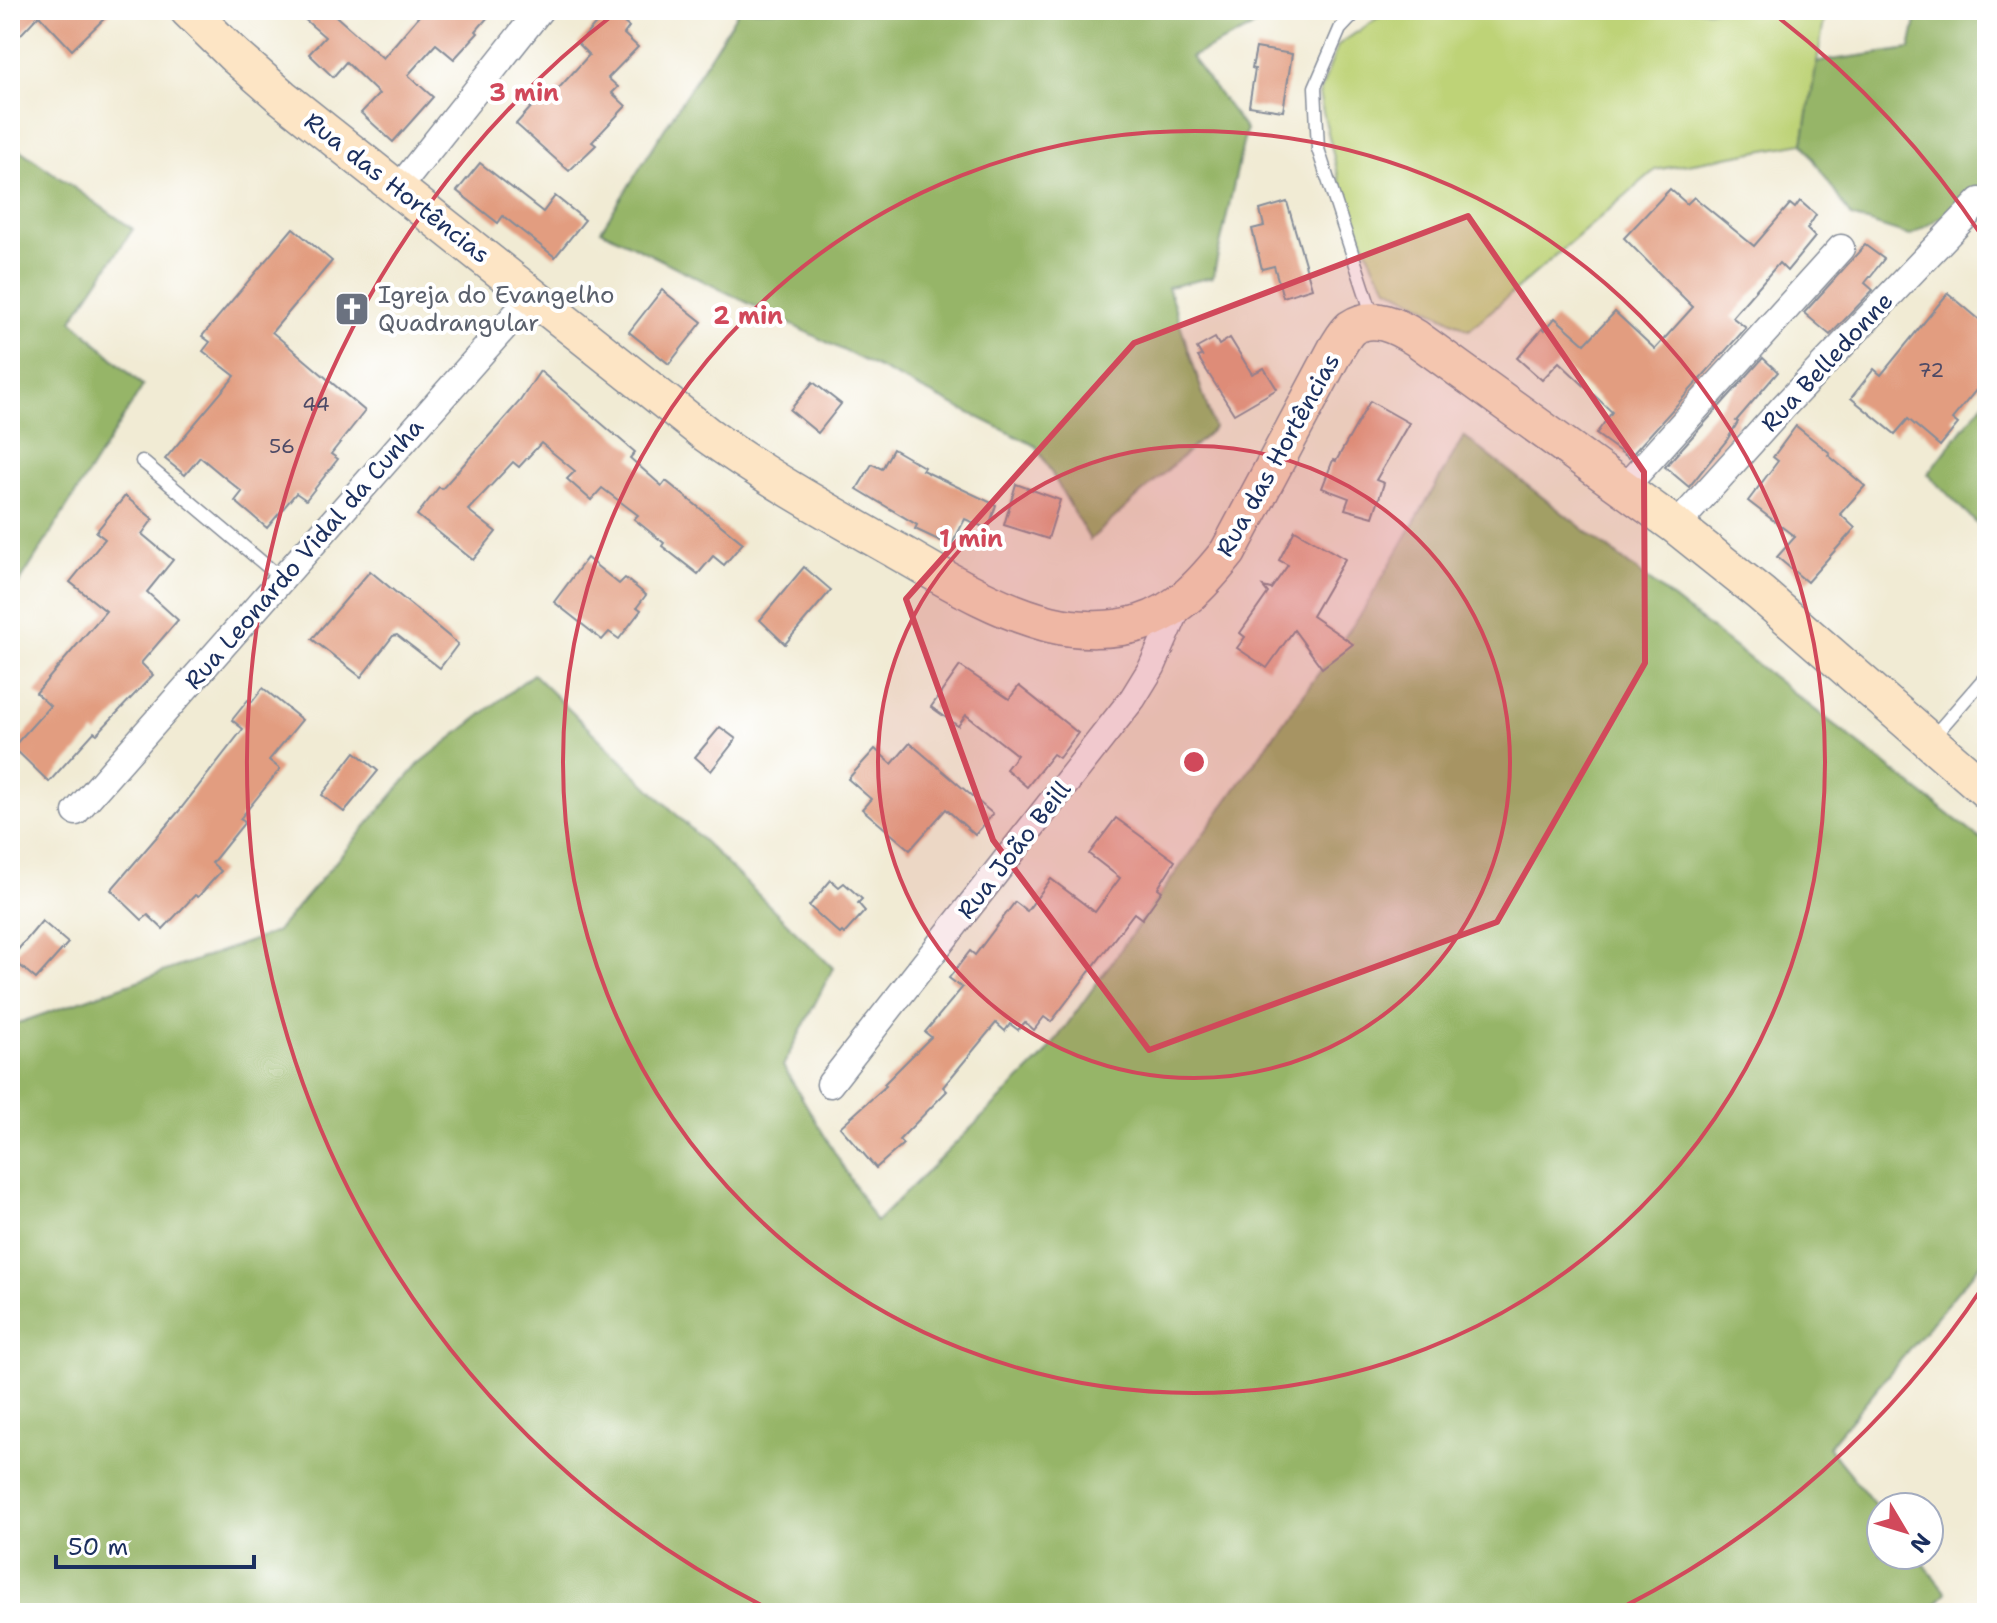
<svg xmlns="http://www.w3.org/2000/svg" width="1997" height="1623" font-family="'Shantell Sans',sans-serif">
  <rect width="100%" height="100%" fill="#fff"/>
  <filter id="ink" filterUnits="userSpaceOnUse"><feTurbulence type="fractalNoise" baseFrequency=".0125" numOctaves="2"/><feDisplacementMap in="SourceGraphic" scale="16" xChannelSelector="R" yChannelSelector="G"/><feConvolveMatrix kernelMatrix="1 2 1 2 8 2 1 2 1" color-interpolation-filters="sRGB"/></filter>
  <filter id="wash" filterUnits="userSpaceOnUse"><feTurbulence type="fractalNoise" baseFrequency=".006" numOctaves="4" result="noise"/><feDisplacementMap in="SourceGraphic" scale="32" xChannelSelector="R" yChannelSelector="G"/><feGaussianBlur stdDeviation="1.8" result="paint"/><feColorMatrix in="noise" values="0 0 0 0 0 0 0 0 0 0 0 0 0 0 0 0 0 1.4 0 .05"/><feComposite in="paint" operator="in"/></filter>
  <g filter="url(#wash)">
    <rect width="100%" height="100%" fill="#f1ebd4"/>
    <path fill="#bed377" stroke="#6c816a" stroke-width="2" d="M1390,10H1826L1803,143L1655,170L1469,330L1388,287L1375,268L1341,187L1319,95L1338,45Z"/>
    <g fill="#96b568" stroke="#587263" stroke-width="2">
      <path d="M739,10H1288L1191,57L1246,130L1213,277L1168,287L1214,428L1090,540L1036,446L601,230Z"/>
      <path d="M1907,10H1987V188L1910,236L1851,217L1803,143L1817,62L1910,49L1916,21Z"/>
      <path d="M10,143L133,229L72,320L143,386L10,598Z"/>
      <path d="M1987,398V534L1928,474Z"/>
      <path d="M1464,436L1987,844V1256L1828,1447L1881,1512V1555H1916L1946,1592L1929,1613H10V1026L276,932L419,764L533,674L833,968L783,1066L876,1222L1046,1054L1363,611Z"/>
    </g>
    <g id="blocks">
      <g fill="#e29d80">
        <path d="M10,10H113L72,50L39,15L10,46Z"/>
        <path d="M294,10H329L383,58L424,10H494L476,31L478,33L454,59L436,44L408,75L433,97L393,142L361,113L379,94L346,62L333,77L309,54L325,37Z"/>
        <path d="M608,10L629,27L624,34L638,47L608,78L618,87L612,93L626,106L592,142L596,145L569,171L516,124L542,95L548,100L589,55L578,44Z"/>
        <path d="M1256,48L1292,54L1283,111L1249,106L1255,69L1252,68Z"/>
        <path d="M480,163L543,212L555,196L585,220L555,257L503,216L498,223L457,191Z"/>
        <path d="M1670,189L1687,204L1694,197L1754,246L1790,204L1795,208L1800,201L1816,215L1807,229L1815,237L1787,271L1779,263L1732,317L1746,328L1629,458L1596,434L1612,412L1559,362L1542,380L1517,358L1543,328L1545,330L1555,318L1585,344L1615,312L1655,349L1693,307L1624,238Z"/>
        <path d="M1287,202L1312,288L1283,297L1274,266L1262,269L1252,229L1264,226L1260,210Z"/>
        <path d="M293,228L332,261L272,332L365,411L331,454L338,459L306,500L296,493L267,528L235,501L242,492L200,457L185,475L165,459L235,376L203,351L210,342L202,336Z"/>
        <path d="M1865,245L1884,259L1865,283L1873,290L1830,335L1804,313Z"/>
        <path d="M662,290L702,322L669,364L629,332Z"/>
        <path d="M1948,293L1987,326V377L1952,419L1958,424L1940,446L1908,419L1895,434L1851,398L1874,369L1881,375Z"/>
        <path d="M1215,338L1219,345L1230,338L1252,374L1264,368L1277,389L1234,414L1198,357L1202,356L1197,348Z"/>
        <path d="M1763,358L1778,372L1736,421L1738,422L1727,440L1689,487L1665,467Z"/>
        <path d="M540,371L635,452L630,458L662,486L666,481L743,543L724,565L713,556L698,574L662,546L664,543L634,519L638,515L602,488L591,500L567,479L575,471L541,443L519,467L513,462L468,510L496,532L473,560L417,515L439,487L442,489L520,401Z"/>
        <path d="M813,382L841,404L818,433L790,410Z"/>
        <path d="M1370,401L1409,423L1376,480L1384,483L1373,517L1345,509L1349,498L1322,488L1333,460L1336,461Z"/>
        <path d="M1796,426L1830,453L1828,455L1865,486L1840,514L1855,528L1807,582L1777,557L1795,537L1748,501L1778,461L1773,457Z"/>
        <path d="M893,449L924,467L922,470L996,505L988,529L965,519L951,546L915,529L917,525L857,489L872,464L882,469Z"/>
        <path d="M1016,484L1060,500L1048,539L1004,525Z"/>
        <path d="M125,496L153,519L142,534L173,560L147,592L178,620L141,663L153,675L97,734L94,732L49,782L13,747L50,706L36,693L106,611L70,582L105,539L96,532Z"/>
        <path d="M1295,530L1345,559L1312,616L1353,644L1322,668L1294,630L1267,668L1237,648L1245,637L1240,633L1268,593L1263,587L1271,589L1288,565L1279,560Z"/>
        <path d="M587,558L619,584L625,578L646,595L637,607L641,610L619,639L609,632L602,640L554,602Z"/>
        <path d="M804,567L831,590L785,644L760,620Z"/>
        <path d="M370,571L458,644L440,668L397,635L393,636L361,677L312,639Z"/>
        <path d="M960,666L1009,699L1019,686L1078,733L1059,758L1053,754L1027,787L1006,769L1017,755L966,715L958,726L931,707Z"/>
        <path d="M263,688L302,720L269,760L280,769L240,819L245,822L212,863L221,871L198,897L195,895L163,929L148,915L142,920L111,890L179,811L243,729L232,720L248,700L252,702Z"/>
        <path d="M720,727L736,739L711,771L695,757Z"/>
        <path d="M910,743L993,814L975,835L946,809L910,850L862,809L871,799L848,779L875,749L892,764Z"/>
        <path d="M355,752L378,771L344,812L322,795Z"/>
        <path d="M1116,818L1175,861L1158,888L1162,891L1142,919L1134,913L1051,1022L1044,1017L1034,1030L1025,1022L1018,1030L1010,1024L1005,1031L996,1023L943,1087L947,1091L899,1140L903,1144L876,1168L840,1127L886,1086L884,1084L931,1037L925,1032L962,988L949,978L970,951L975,955L1015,902L1027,911L1051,879L1095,912L1120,878L1089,854Z"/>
        <path d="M831,880L839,887L844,883L862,899L858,903L865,911L844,934L842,932L840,934L809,906Z"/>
        <path d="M42,921L68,943L36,979L11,958Z"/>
      </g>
    </g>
  </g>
  <g filter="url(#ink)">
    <use href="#blocks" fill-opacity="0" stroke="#868d99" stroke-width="2"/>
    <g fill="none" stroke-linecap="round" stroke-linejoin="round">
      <g stroke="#868d99" stroke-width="15">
        <g id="lane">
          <path d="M1358,10L1340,29L1315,87L1318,149L1373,317"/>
          <path d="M142,461L282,579"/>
          <path d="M1932,738L1987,675"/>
        </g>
      </g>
      <g stroke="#868d99" stroke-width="29">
        <g id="street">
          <path d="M398,189L540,10"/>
          <path d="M1624,488L1841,248"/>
          <path d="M1676,526L1785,405L1980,201"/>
          <path d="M76,812L532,296"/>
          <path d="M830,1084L1133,698L1152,667L1179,605"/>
        </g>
      </g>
      <g stroke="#868d99" stroke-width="39">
        <path id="secondary" d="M188,10L234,55L282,97L706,434C767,478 832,514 897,551C946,579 995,610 1050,624C1078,631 1113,631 1140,623C1179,611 1204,582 1228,552L1336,349C1340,343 1345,333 1351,328C1373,313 1397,326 1416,338L1676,526L1761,594L1987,791"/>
      </g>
      <use href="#lane" stroke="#fff" stroke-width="12"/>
      <use href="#street" stroke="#fff" stroke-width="26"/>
      <use href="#secondary" stroke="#fde5c5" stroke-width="36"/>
    </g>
  </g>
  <path fill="#d1495b" fill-opacity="0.2" stroke="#d1495b" stroke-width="6" stroke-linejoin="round" d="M1468,216L1644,472L1645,663L1497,922L1149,1050L993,840L906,599L1134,343Z"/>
  <circle cx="1194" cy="762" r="316" fill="#d1495b" fill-opacity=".12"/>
  <g fill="none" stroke="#d1495b" stroke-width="4">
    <circle cx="1194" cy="762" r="316"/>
    <circle cx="1194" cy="762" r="631"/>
    <path d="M1984 1285A947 947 0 0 1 1617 1610M771 1610A947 947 0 0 1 618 11M1770 11A947 947 0 0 1 1984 239"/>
  </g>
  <defs>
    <g id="church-square" transform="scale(1.8)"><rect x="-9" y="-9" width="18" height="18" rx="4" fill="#6b7280" stroke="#fff"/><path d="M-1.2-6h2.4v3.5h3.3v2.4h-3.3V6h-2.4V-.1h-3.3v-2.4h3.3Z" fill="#fff"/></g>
  </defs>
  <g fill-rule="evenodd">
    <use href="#church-square" x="352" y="309"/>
  </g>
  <g text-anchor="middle" stroke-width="8" stroke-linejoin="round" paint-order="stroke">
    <g font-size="20" fill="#4d4a66">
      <text x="1931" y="377">72</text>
      <text x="316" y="411">44</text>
      <text x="282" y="453">56</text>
    </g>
    <g font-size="24" fill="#1b2f5e" stroke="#fff">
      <text transform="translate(397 188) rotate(38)" y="8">Rua das Hortências</text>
      <text transform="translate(1827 362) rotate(-47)" y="8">Rua Belledonne</text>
      <text transform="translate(1278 455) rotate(-61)" y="8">Rua das Hortências</text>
      <text transform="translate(304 554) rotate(-49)" y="8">Rua Leonardo Vidal da Cunha</text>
      <text transform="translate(1014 850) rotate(-52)" y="8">Rua João Beill</text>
    </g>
    <g font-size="24" fill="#5b616d" stroke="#fff" text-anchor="start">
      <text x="378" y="303">Igreja do Evangelho<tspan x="378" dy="28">Quadrangular</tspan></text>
    </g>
  </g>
  <circle cx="1194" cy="762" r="12" fill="#d1495b" stroke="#fff" stroke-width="4"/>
  <g font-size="24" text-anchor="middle" font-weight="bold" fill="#d1495b" stroke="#fff" stroke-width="8" stroke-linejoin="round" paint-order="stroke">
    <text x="524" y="101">3 min</text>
    <text x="748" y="324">2 min</text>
    <text x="971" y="547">1 min</text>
  </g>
  <rect width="1997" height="1623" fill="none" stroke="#fff" stroke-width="40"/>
  <g transform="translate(1905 1531) rotate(128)"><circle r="38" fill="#ffffff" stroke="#a4acbf" stroke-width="2"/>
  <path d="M0-6L14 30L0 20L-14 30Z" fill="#d1495b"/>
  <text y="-12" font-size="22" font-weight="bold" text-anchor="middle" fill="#1b2f5e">N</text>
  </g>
  <path d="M56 1555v12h198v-12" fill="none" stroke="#1b2f5e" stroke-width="4"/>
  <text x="68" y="1555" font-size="24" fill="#1b2f5e" stroke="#ffffff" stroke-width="6" paint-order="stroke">50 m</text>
</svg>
